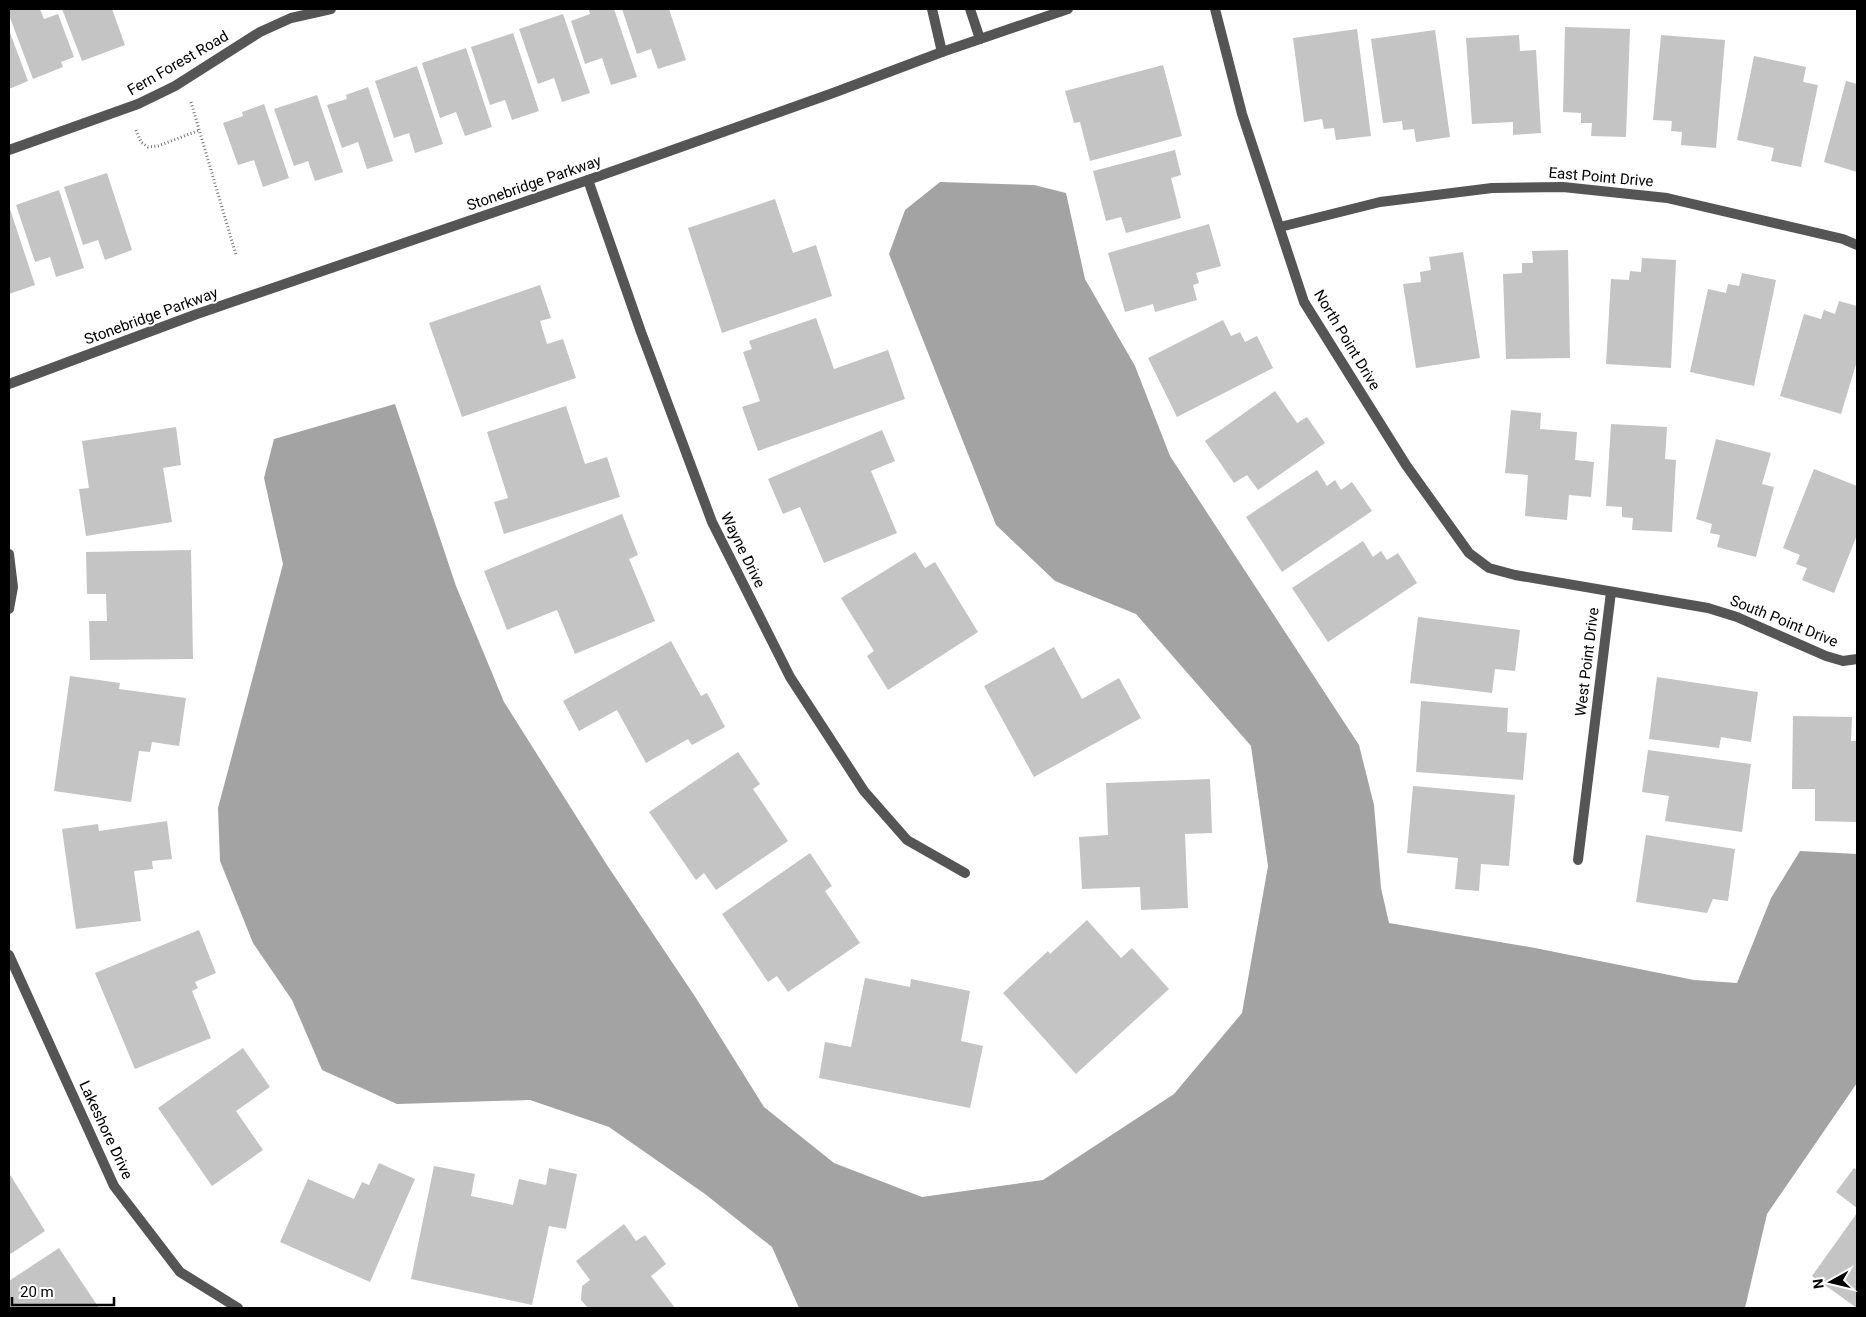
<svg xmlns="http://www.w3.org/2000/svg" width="1866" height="1317" font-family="Roboto,sans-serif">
  <rect width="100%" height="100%" fill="#fff"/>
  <path fill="#a3a3a3" d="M940,182L1034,185L1066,193L1085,279L1135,366L1170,456L1359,745L1374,805L1381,888L1389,923L1535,948L1694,980L1737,983L1771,898L1800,851L1857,854V1083L1767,1214L1745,1308H799L772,1247L705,1194L609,1127L530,1100L397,1104L322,1070L292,1000L253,943L220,861L218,808L283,564L264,478L274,439L395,404L456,586L504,702L607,865L696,998L764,1107L834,1163L922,1197L1043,1180L1174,1094L1242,1013L1268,866L1251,746L1136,614L1055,581L996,525L889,254L905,210Z"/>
  <g fill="#c4c4c4">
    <path d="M9,9H40L44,19L58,14L74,57L61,62L63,67L33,79L9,15Z"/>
    <path d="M62,9H112L125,45L82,61Z"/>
    <path d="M594,9H614L637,77L611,85L602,58L585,64L571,21L590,14L589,10Z"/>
    <path d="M622,9H669L686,60L658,69L651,49L637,54Z"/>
    <path d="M563,14L590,93L562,102L554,78L538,84L519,29Z"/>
    <path d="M1565,27L1630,29L1626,137L1591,136L1592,123H1581V113L1563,112Z"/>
    <path d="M1357,29L1371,136L1336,140L1334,128L1324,129L1322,119L1304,122L1293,38Z"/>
    <path d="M9,30L28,81L9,89Z"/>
    <path d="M1435,30L1450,137L1416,142L1414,129L1403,130L1402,121L1383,123L1371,39Z"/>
    <path d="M513,33L539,111L512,120L505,100L490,105L471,47Z"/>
    <path d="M1519,35L1520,51L1536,50L1541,133L1513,135V122L1472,124L1466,38Z"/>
    <path d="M1661,35L1725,40L1716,148L1681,145L1682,132L1671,131L1672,121L1653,120Z"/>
    <path d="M466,48L492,127L465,136L456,112L440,118L422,63Z"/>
    <path d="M1754,56L1806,67L1803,82L1818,85L1801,167L1771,161L1774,148L1737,140Z"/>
    <path d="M1163,65L1182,136L1090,161L1080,122L1074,123L1065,91Z"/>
    <path d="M417,66L443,144L415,153L409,133L394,138L375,81Z"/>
    <path d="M1846,81L1857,84V172L1824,162Z"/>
    <path d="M368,87L393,161L367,169L358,142L342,148L327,105L347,99L346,95Z"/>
    <path d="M317,95L343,172L315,181L308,161L294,166L274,109Z"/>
    <path d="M264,104L289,178L263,187L254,160L238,165L223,123L243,116L242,112Z"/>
    <path d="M1175,150L1181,175L1171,178L1181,218L1126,233L1121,217L1106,221L1093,171Z"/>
    <path d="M107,173L132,250L105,260L98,240L83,245L64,187Z"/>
    <path d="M59,190L84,268L56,277L50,257L35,262L16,205Z"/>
    <path d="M775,199L793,253L816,245L832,296L722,333L688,228Z"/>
    <path d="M9,206L35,285L9,294Z"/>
    <path d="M1209,224L1221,266L1196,273L1199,283L1193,285L1197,300L1155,312L1153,304L1125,312L1108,253Z"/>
    <path d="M1568,250L1570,358L1506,359L1503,274L1522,273V263H1533L1532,251Z"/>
    <path d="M1463,252L1480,358L1416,368L1403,284L1421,282L1420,272L1431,270L1429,257Z"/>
    <path d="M1642,258L1676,260L1671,368L1606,364L1611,279L1629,280L1630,271L1641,272Z"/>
    <path d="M1742,273L1776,280L1754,386L1690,372L1708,289L1726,293L1728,284L1739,286Z"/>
    <path d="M540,285L551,318L540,321L547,344L563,339L576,378L462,417L429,323Z"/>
    <path d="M1839,301L1857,306V361L1841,414L1780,396L1804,314L1821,319L1824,310L1835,314Z"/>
    <path d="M816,318L834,369L888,350L905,399L758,451L742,407L760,401L743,352L752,349L749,341Z"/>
    <path d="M1223,320L1231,336L1240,332L1245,342L1257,336L1273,368L1177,417L1148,358Z"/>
    <path d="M1275,391L1297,423L1307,417L1325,443L1258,490L1247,475L1234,483L1205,441Z"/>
    <path d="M566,406L585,464L607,457L620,497L504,534L494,502L508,498L487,432Z"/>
    <path d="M1511,410L1541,413L1540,429L1577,432L1575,460L1594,462L1591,497L1569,495L1567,520L1525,516L1528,475L1505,473Z"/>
    <path d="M1611,424L1667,427L1665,459L1676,460L1672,532L1632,530L1633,518L1622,517V507L1606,506Z"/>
    <path d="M176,427L181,465L163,468L172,522L86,536L79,489L89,488L82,441Z"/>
    <path d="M882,430L895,461L871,471L897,533L824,563L800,507L783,514L768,479Z"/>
    <path d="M1716,439L1771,453L1762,484L1774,487L1756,557L1717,547L1720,535L1710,533L1712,524L1696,519Z"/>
    <path d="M1814,469L1857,486V535L1834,593L1802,580L1807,568L1796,564L1800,555L1783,548Z"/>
    <path d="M1317,470L1327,486L1335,480L1341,490L1352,482L1372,511L1282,572L1246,517Z"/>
    <path d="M622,514L638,555L629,559L655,621L575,654L557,610L507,630L484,571Z"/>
    <path d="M1363,541L1373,557L1381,551L1387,560L1398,553L1417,583L1328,642L1292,588Z"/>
    <path d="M191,550L193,659L90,660L89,621H107L106,594H87L86,552Z"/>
    <path d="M915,552L925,568L935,562L978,632L888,690L867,656L874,651L841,598Z"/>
    <path d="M1418,617L1520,630L1515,671L1495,669L1492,693L1410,683Z"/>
    <path d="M671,641L701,696L707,693L725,727L692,745L688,739L646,763L617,710L579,731L563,701Z"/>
    <path d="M1054,647L1082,699L1119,678L1141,718L1034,777L984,686Z"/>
    <path d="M70,676L120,683L119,689L186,698L179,746L152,742L150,752L139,751L131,802L54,791Z"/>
    <path d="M1657,677L1758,692L1751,742L1721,737L1719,748L1649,739Z"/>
    <path d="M1421,701L1508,708L1507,732L1527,733L1523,780L1416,772Z"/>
    <path d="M1793,716L1852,717L1851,741H1857V822L1815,821V789H1792Z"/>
    <path d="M1648,750L1751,764L1742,832L1665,821L1669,796L1642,792Z"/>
    <path d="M738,752L760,784L753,789L788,841L716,890L704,873L696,880L649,812Z"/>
    <path d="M1210,779L1212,833L1185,834L1188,908L1141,910L1140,887L1082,889L1079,837L1108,835L1106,783Z"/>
    <path d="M1413,786L1515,795L1509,866L1481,864L1479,891L1455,889L1458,858L1407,853Z"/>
    <path d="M167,821L172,859L152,861L153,869L134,871L141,921L76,929L62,829L98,824L99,831Z"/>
    <path d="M1646,835L1735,849L1728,901L1713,899L1707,913L1636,902Z"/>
    <path d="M810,853L832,886L825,891L860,943L788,992L777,976L768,982L722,914Z"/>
    <path d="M1087,920L1121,958L1132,948L1169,989L1076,1074L1003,993L1048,951L1050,954Z"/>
    <path d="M199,930L216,973L195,982L198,988L192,991L211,1038L135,1069L95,973Z"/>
    <path d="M865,978L910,987L911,979L970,991L961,1041L983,1046L970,1108L819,1078L825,1042L851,1047Z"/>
    <path d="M243,1048L270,1087L236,1111L263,1150L212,1186L158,1108Z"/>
    <path d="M379,1163L415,1179L370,1282L280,1242L308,1179L354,1199L362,1182L369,1185Z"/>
    <path d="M434,1166L475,1174L471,1196L513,1205L519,1179L546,1185L549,1168L577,1174L566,1229L549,1226L532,1305L411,1279Z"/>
    <path d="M1854,1168L1857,1170V1208L1836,1192Z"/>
    <path d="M9,1173L45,1231L9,1255Z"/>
    <path d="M1857,1213V1308L1812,1276Z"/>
    <path d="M624,1224L636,1241L645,1235L666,1264L651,1276L675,1308H588L581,1300L582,1286L590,1280L576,1261Z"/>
    <path d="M59,1248L99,1308H9V1281Z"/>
  </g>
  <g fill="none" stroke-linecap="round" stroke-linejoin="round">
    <g stroke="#777" stroke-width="3" stroke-dasharray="1 2.5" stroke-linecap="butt">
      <path d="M191,102L236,255"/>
      <path d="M136,130L141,142L148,147L158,146L200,130"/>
    </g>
    <g stroke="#555" stroke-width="10">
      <path d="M932,9L942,52"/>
      <path d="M970,9L980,39"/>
      <path d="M1215,9L1242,114L1304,302L1406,465L1469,553L1489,568L1515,575L1708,608L1737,617L1826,656L1843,661L1857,659"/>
      <path d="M9,150L138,104L175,86L260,32L291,18L331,9"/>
      <path d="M588,180L641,332L712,522L790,677L864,791L907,840L965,873"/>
      <path d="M1280,227L1380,202L1492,188L1563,187L1667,198L1843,239L1857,245"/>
      <path d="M9,384L197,314L588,180L833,93L942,52L1068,9"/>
      <path d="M9,554L13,587L9,609"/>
      <path d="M1578,860L1611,592"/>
      <path d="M9,955L114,1186L180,1272L238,1308"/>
    </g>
  </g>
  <g text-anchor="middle" stroke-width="4" stroke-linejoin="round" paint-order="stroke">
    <g font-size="15" fill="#000" stroke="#fff">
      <text transform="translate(178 63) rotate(-30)" y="5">Fern Forest Road</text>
      <text transform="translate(1601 177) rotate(5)" y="5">East Point Drive</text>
      <text transform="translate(534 183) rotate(-19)" y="5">Stonebridge Parkway</text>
      <text transform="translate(151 316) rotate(-20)" y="5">Stonebridge Parkway</text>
      <text transform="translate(1347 340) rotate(59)" y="5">North Point Drive</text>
      <text transform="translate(743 550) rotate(64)" y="5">Wayne Drive</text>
      <text transform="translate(1784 621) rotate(22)" y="5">South Point Drive</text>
      <text transform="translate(1587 662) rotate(-83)" y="5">West Point Drive</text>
      <text transform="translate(106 1130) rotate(65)" y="5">Lakeshore Drive</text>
    </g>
  </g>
  <rect width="1866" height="1317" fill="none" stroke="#000000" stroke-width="20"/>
  <g transform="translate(1831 1282) rotate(262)" stroke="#ffffff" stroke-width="4" paint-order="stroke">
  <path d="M0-4L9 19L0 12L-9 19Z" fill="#000000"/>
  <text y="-8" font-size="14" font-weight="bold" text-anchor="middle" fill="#000000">N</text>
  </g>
  <path d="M12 1297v8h102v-8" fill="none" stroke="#000000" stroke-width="2.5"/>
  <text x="20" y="1297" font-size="15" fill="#000000" stroke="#ffffff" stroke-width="4" paint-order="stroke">20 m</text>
</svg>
